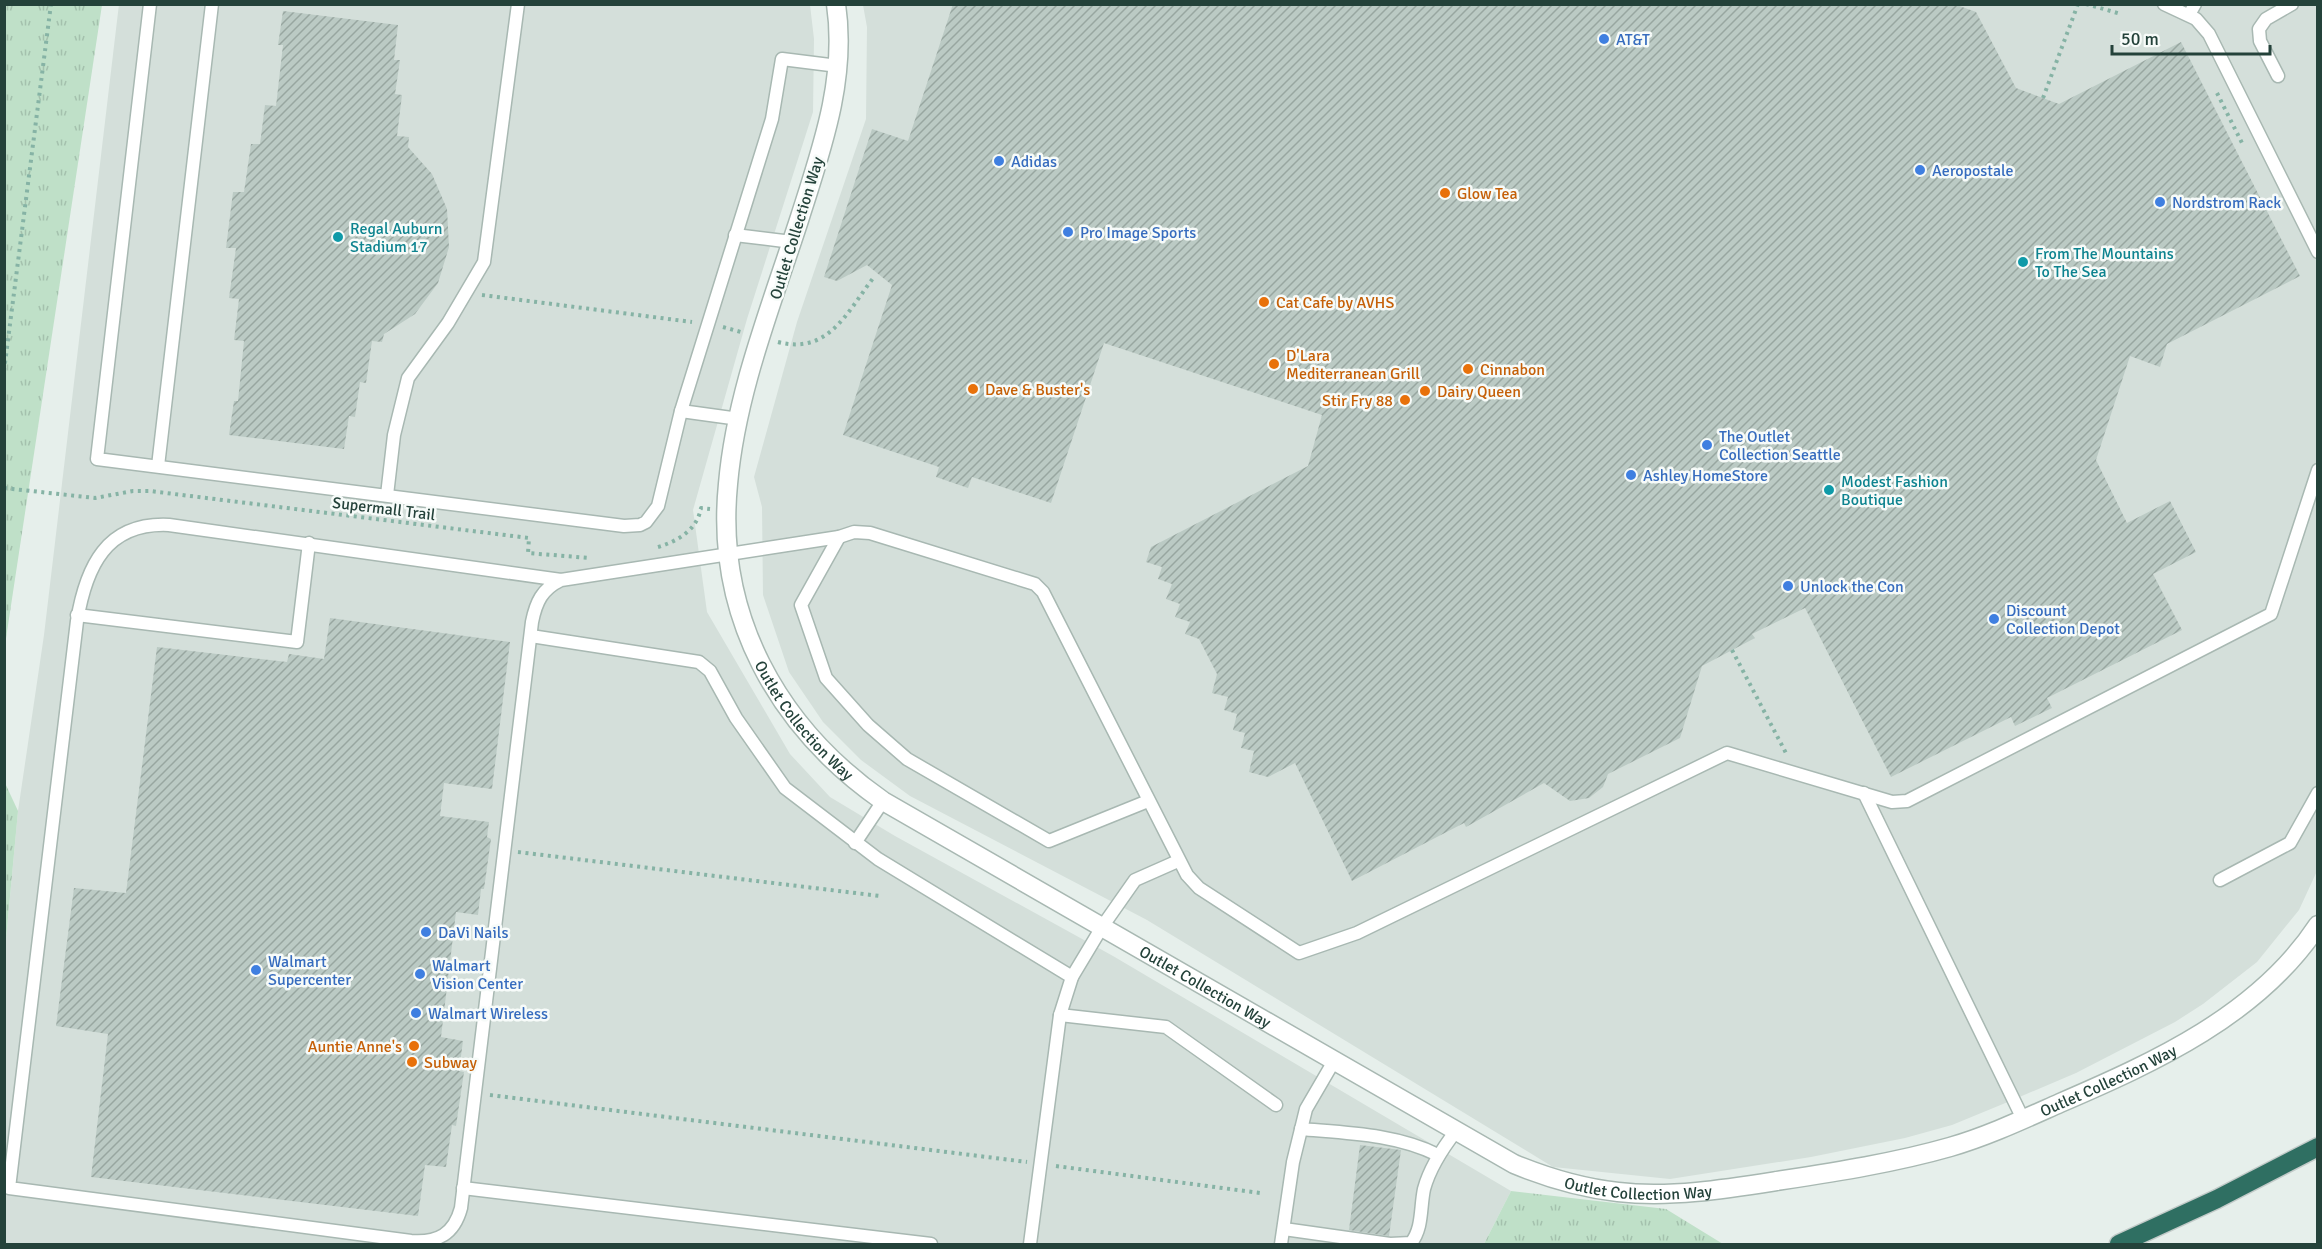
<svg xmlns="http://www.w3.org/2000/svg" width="2322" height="1249" font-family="Signika,sans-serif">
  <defs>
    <pattern id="grass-tufts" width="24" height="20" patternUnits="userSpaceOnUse" patternTransform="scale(1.5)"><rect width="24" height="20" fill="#bfe0c8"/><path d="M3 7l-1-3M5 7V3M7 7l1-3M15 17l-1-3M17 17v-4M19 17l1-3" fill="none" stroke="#a4c1ad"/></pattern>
    <pattern id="building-hatch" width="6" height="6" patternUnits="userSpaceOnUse" patternTransform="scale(1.5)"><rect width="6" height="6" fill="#bbcac4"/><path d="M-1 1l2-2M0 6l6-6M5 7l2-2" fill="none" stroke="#98a6a0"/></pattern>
  </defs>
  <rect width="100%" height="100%" fill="#e6efeb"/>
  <g fill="#d4dfda">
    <path d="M119,4L810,5L814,39L813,112L747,319L693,510L707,612L790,754L830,797L895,836L1113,956L1511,1191L1484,1244H5V950L18,811L44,635Z"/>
    <path d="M863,5H2317V871L2299,910L2257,962L2203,1004L2175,1022L2076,1073L2003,1104L1952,1125L1905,1138L1811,1157L1670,1179L1553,1167L1147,920L910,796L861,760L823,722L789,672L763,595L762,507L754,477L797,322L866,119L867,27Z"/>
  </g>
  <g fill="url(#grass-tufts)">
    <path d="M5,4L102,5L5,645L4,5Z"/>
    <path d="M5,783L18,811L5,950Z"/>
    <path d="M1511,1191L1666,1209L1723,1244H1484Z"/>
  </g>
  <g fill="url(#building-hatch)">
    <path d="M953,4H1954L1976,12L2016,88L2059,104L2181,42L2300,276L2167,344L2160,367L2130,356L2096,460L2127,523L2170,501L2196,552L2153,574L2182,630L2047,698L2052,708L2015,726L2011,717L1891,777L1805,608L1752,634L1755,638L1702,666L1680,738L1608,774L1603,787L1589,798L1570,801L1544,783L1466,827L1464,823L1352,881L1295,763L1268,777L1249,772L1254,751L1241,748L1245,733L1233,730L1237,714L1224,710L1228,697L1212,693L1217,674L1199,639L1185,634L1190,622L1175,617L1180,604L1166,599L1172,584L1158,579L1162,567L1146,562L1151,547L1308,466L1322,415L1104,343L1051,503L972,477L968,488L936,477L939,467L843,435L892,285L867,265L837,281L824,277L872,129L908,141Z"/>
    <path d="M283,11L398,25L394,60H400L395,94L402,95L397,136L409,137L408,147L432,174L447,209L449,247L438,283L415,314L384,334L382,342L372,341L366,383L360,382L355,417L349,416L344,449L229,435L234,401H238L244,341L234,340L239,299L229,298L236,248H226L233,192H244L251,144H260L265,105L276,106L283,45H278Z"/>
    <path d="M330,618L510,642L492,789L444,783L440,816L489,822L487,837L491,839L484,889H481L478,915L456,912L441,1037L463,1041L459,1071L464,1072L456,1126L452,1125L446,1167L425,1165L418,1216L91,1177L108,1034L56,1026L74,888L126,893L157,647L287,662L289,654L324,659Z"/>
    <path d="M1360,1145L1401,1150L1389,1236L1349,1230Z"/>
  </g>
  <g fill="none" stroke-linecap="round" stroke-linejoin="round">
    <g stroke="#a8b8b2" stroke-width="15">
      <g id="service">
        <path d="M150,4L97,459L624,526L640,525L646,522L658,506L681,411L772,119L782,59L838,66"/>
        <path d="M2164,4L2196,19L2209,34L2318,252"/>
        <path d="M2189,15L2195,4"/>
        <path d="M2278,76L2260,41L2259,29L2266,19L2292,4"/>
        <path d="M735,235L792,242"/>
        <path d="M681,411L739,419"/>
        <path d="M158,466L212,4"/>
        <path d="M387,495L394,435L408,378L448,323L484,262L518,4"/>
        <path d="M839,537L801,605L826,678L868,725L907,759L1049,841L1148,801"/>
        <path d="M561,580L169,525C106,522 86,567 77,621L9,1188L411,1241C438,1243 454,1234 461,1208L532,622C536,602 542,589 561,580L839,537L854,532L870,533L1035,584L1043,592L1187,875L1199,888L1299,953L1357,933L1727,753L1892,802L1907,801L2271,614L2318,470"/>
        <path d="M77,615L297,642L309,543"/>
        <path d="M531,636L699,662L710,671L736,718L785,788L878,859L1072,977"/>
        <path d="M1864,793L2023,1119"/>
        <path d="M855,843L883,801"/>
        <path d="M2220,880L2290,843L2318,793"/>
        <path d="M1060,1015L1166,1027L1276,1105"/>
        <path d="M1301,1129C1347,1133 1396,1134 1438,1155"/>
        <path d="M463,1188L931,1244"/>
        <path d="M1284,1229L1390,1244L1411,1243C1423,1228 1420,1208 1424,1189C1430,1167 1442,1149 1456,1131"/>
        <path d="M1030,1244L1060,1015L1072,977L1102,927L1135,880L1178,861"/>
        <path d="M1281,1244L1293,1162L1306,1109L1334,1061"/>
      </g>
    </g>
    <g stroke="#a8b8b2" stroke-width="21">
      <g id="tertiary">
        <path id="s1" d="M836,4C847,78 822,148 800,217C772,304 736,392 728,484C715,615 777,727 883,801L1514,1164C1548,1178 1582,1188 1618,1192C1670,1198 1726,1189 1777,1181C1835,1172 1894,1163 1950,1147C1988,1136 2024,1119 2060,1103C2155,1062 2259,1015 2318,925"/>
      </g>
    </g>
    <g stroke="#c2cac8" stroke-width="21">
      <path id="motorway" d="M2119,1244L2217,1199L2318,1147"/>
    </g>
    <g stroke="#86b3a5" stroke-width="4" stroke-dasharray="3 4.5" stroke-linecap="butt">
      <path d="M2086,4L2121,14"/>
      <path d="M2217,93L2242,143"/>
      <path d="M2043,98L2078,4"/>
      <path d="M482,295L692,322"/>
      <path d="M723,327L741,332"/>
      <path d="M778,342C829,355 847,312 874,277"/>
      <path d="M4,371L51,4"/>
      <path d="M4,488L95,498L133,491H150L529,538L528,553L589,558"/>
      <path d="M658,547C678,541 697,530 701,508L710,509"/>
      <path d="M1732,650L1787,755"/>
      <path d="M518,852L880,896"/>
      <path d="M490,1095L1027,1162"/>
      <path d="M1056,1166L1260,1193"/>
    </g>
    <use href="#service" stroke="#fff" stroke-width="12"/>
    <use href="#tertiary" stroke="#fff" stroke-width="18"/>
    <use href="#motorway" stroke="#2f6f62" stroke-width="18"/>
  </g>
  <g fill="#3f7fe0" stroke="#f7fbf9" stroke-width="2">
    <circle cx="1604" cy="39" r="6"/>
    <circle cx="999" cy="161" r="6"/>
    <circle cx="1920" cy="170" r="6"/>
    <circle cx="2160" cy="202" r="6"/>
    <circle cx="1068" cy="232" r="6"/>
    <circle cx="1707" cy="445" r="6"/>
    <circle cx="1631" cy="475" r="6"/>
    <circle cx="1788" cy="586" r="6"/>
    <circle cx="1994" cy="619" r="6"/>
    <circle cx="426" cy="932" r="6"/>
    <circle cx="256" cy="970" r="6"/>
    <circle cx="420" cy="974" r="6"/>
    <circle cx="416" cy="1013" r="6"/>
  </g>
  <g fill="#e8710a" stroke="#f7fbf9" stroke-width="2">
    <circle cx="1445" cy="193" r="6"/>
    <circle cx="1264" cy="302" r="6"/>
    <circle cx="1274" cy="364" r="6"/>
    <circle cx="1468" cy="369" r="6"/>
    <circle cx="973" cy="389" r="6"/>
    <circle cx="1425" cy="391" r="6"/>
    <circle cx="1405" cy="400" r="6"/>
    <circle cx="414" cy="1046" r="6"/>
    <circle cx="412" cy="1062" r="6"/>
  </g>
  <g fill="#0f9aa8" stroke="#f7fbf9" stroke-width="2">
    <circle cx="338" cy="237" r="6"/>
    <circle cx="2023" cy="262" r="6"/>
    <circle cx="1829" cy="490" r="6"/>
  </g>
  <g text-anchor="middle" stroke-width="5" stroke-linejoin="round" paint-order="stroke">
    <g font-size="16" fill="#366cbe" stroke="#f7fbf9" text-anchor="start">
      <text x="1616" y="45">AT&amp;T</text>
      <text x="1011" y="167">Adidas</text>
      <text x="1932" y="176">Aeropostale</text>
      <text x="2172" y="208">Nordstrom Rack</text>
      <text x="1080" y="238">Pro Image Sports</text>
      <text x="1719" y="442">The Outlet<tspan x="1719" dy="18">Collection Seattle</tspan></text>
      <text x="1643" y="481">Ashley HomeStore</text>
      <text x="1800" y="592">Unlock the Con</text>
      <text x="2006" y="616">Discount<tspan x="2006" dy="18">Collection Depot</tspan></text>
      <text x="438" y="938">DaVi Nails</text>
      <text x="268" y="967">Walmart<tspan x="268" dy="18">Supercenter</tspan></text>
      <text x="432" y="971">Walmart<tspan x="432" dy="18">Vision Center</tspan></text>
      <text x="428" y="1019">Walmart Wireless</text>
    </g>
    <g font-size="16" fill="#c56008" stroke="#f7fbf9" text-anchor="start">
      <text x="1457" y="199">Glow Tea</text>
      <text x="1276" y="308">Cat Cafe by AVHS</text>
      <text x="1286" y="361">D'Lara<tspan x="1286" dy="18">Mediterranean Grill</tspan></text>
      <text x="1480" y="375">Cinnabon</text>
      <text x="985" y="395">Dave &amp; Buster's</text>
      <text x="1437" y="397">Dairy Queen</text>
      <text x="1393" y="406" text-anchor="end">Stir Fry 88</text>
      <text x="402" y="1052" text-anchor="end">Auntie Anne's</text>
      <text x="424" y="1068">Subway</text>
    </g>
    <g font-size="16" fill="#0d838f" stroke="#f7fbf9" text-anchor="start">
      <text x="350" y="234">Regal Auburn<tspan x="350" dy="18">Stadium 17</tspan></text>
      <text x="2035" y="259">From The Mountains<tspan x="2035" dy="18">To The Sea</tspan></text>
      <text x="1841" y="487">Modest Fashion<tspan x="1841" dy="18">Boutique</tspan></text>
    </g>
    <g font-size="16" fill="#24423a" stroke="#f7fbf9">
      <text transform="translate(796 228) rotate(-73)" y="6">Outlet Collection Way</text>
      <text transform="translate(384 508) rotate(7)" y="6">Supermall Trail</text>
      <text dy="6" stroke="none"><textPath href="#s1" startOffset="752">Outlet Collection Way</textPath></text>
      <text dy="6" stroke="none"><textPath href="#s1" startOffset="1238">Outlet Collection Way</textPath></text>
      <text dy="6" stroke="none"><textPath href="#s1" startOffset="2210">Outlet Collection Way</textPath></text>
      <text dy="6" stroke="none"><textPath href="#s1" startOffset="1722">Outlet Collection Way</textPath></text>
    </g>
  </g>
  <rect width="2322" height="1249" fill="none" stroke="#24423a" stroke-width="12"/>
  <path d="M2112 45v9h158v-9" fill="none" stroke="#24423a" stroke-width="3"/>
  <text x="2121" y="45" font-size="18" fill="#24423a" stroke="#f7fbf9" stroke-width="4.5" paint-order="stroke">50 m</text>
</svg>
